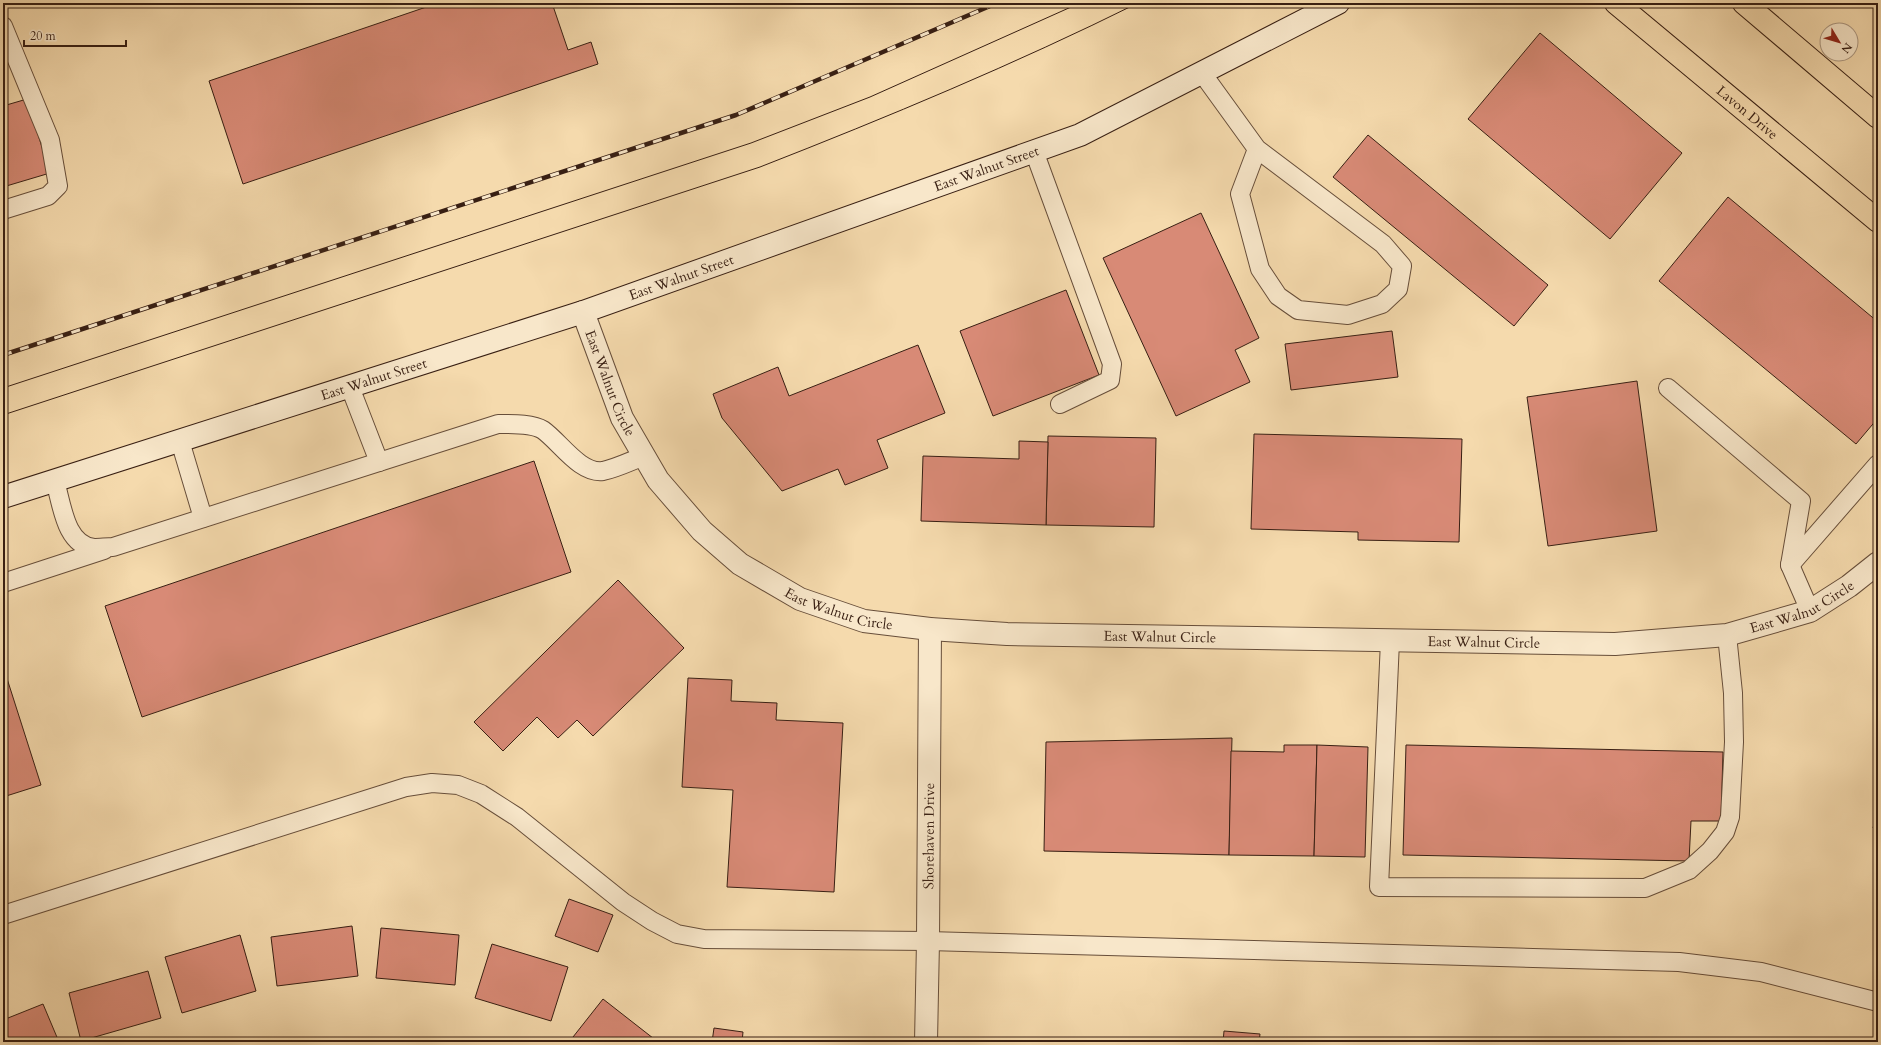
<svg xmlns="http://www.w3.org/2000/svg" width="1881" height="1045" font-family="Cardo,serif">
  <rect width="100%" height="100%" fill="#f5daad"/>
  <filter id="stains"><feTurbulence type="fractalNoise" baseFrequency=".005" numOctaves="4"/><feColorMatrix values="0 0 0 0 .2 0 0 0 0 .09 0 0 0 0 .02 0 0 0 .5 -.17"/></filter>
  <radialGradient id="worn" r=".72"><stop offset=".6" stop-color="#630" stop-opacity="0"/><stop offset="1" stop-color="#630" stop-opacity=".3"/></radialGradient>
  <g fill="#d88a76" stroke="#381f13">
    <path d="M438,3H552L568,50L591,42L598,64L243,184L209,81Z"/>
    <path d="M1540,33L1682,153L1610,239L1468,119Z"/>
    <path d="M27,99L50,173L3,187V106Z"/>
    <path d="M1368,135L1548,285L1514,326L1333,177Z"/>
    <path d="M1728,197L1878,322V418L1856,444L1659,281Z"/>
    <path d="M1201,213L1259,338L1235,350L1250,382L1176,416L1103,258Z"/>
    <path d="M1066,290L1099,375L993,416L960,331Z"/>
    <path d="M1392,331L1398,377L1291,390L1285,344Z"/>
    <path d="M918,345L945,413L877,440L888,468L845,485L838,469L782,491L722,418L713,394L778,367L789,396Z"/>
    <path d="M1637,381L1657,531L1548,546L1527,397Z"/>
    <path d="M1254,434L1462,439L1459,542L1358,540V532L1251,529Z"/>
    <path d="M1048,436L1156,438L1154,527L1046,525Z"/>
    <path d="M1019,441L1048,442L1046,525L921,521L923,456L1019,459Z"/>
    <path d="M534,461L571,572L142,717L105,606Z"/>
    <path d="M618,580L684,648L593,736L577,720L558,738L537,717L503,751L474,722Z"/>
    <path d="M3,666L41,785L3,797Z"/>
    <path d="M688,678L732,680L731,701L777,703L776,720L843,723L834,892L727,887L733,790L682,787Z"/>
    <path d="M1232,738L1229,855L1044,851L1046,742Z"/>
    <path d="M1284,745H1317L1314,856L1229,855L1231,751L1284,752Z"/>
    <path d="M1317,745L1368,747L1365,857L1314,856Z"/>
    <path d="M1406,745L1723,752L1721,821H1691L1689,861L1403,855Z"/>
    <path d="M1878,809V829L1873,828Z"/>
    <path d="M569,899L613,915L598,952L555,936Z"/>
    <path d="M352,926L358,976L277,986L271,937Z"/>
    <path d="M381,928L459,935L455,985L376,978Z"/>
    <path d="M240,935L256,991L182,1013L165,957Z"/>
    <path d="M492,944L568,967L551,1021L475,998Z"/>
    <path d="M148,971L161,1018L81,1041L69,993Z"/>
    <path d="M603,999L658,1042H579L573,1037Z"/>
    <path d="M43,1004L59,1042H3V1020Z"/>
    <path d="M714,1028L743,1032L742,1042H712Z"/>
    <path d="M1224,1031L1260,1034L1259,1042H1223Z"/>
  </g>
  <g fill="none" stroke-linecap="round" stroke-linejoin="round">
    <g stroke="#674e3a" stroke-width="20">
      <g id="lane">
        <path d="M3,26L50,140L58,186L48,196L3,210"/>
        <path d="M1202,73L1257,149L1383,244L1402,266L1398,289L1382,304L1348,315L1298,310L1278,296L1260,269L1240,194L1257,149"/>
        <path d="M1034,151L1112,364L1110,380L1060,404"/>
        <path d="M350,387L379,462"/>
        <path d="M1668,388L1801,501L1790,565L1810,611"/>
        <path d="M180,441L203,518"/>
        <path d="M55,481C62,504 65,545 94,548C100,548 107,547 113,547L498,424C511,424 532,423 543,430C560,442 580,474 603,471C617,468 631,461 644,456"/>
        <path d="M1790,565L1878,464"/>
        <path d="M3,583L104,550"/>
        <path d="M1390,641L1379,887L1645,888L1689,870L1710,851L1725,832L1730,817L1734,742L1733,693L1727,635"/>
        <path d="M3,915L406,787L432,783L458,785L481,794L517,817L623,902L652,921L677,934L704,939L928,941L1679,962L1761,972L1878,1002"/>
      </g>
    </g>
    <g stroke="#674e3a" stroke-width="24">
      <g id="street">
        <path id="s1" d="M583,312L622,418L658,480L702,531L740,564L800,599L864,621L930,629L1007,634L1615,644L1727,635L1810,611L1849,586L1878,563"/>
        <path id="s2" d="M926,1042L928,941L930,629"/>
      </g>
    </g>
    <g stroke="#381f13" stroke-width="24">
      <g id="secondary">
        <path id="s3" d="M3,497L583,312L1080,135L1338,3"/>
      </g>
    </g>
    <g stroke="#381f13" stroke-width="24">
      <g id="primary">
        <path id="s4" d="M1616,3L1878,221"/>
        <path d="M1744,3L1878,117"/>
      </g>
    </g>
    <use href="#lane" stroke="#f8e7ca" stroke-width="18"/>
    <use href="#street" stroke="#f8e7ca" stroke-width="22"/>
    <use href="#secondary" stroke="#f8e7ca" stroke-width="22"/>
    <use href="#primary" stroke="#f5daad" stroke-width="22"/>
    <g stroke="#381f13" stroke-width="1">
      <path d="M3,388L751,143L870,97L1080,3"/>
      <path d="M3,415L760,167C888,117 1015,64 1138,3"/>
    </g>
    <g stroke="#381f13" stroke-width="4.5">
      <path id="rail" d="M3,355L736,115L997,3"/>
    </g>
    <use href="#rail" stroke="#f8e7ca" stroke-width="3" stroke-dasharray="9" stroke-linecap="butt"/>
  </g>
  <g text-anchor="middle" stroke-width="3.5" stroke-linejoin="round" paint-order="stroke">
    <g font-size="14" fill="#381f13" stroke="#f8e7ca">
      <text dy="5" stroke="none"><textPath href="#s4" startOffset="171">Lavon Drive</textPath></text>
      <text dy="5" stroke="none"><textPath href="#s3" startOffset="1037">East Walnut Street</textPath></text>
      <text dy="5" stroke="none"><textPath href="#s3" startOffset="713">East Walnut Street</textPath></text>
      <text dy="5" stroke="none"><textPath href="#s3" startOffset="389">East Walnut Street</textPath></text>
      <text dy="5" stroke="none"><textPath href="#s1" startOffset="76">East Walnut Circle</textPath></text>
      <text dy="5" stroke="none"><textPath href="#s1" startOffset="1384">East Walnut Circle</textPath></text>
      <text dy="5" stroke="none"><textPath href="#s1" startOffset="412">East Walnut Circle</textPath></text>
      <text dy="5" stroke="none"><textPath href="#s1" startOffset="736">East Walnut Circle</textPath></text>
      <text dy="5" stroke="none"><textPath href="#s1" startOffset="1060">East Walnut Circle</textPath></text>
      <text dy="5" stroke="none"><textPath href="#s2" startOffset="206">Shorehaven Drive</textPath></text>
    </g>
  </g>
  <rect width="1881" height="1045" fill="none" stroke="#f5daad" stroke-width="16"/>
  <rect x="4" y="4" width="1873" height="1037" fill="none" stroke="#381f13" stroke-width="2"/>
  <rect x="8" y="8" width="1865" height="1029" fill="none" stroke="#381f13"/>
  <g transform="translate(1839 42) rotate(128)"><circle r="19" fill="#f8e7ca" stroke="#ab9781"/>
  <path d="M0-3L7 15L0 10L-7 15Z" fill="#8f2418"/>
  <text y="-6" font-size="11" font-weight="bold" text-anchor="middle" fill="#381f13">N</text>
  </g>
  <path d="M24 40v6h102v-6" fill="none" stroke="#381f13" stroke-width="2"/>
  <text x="30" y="40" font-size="12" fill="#381f13" stroke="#f8e7ca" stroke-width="3" paint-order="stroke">20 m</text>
  <rect width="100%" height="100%" filter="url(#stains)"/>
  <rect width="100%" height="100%" fill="url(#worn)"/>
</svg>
